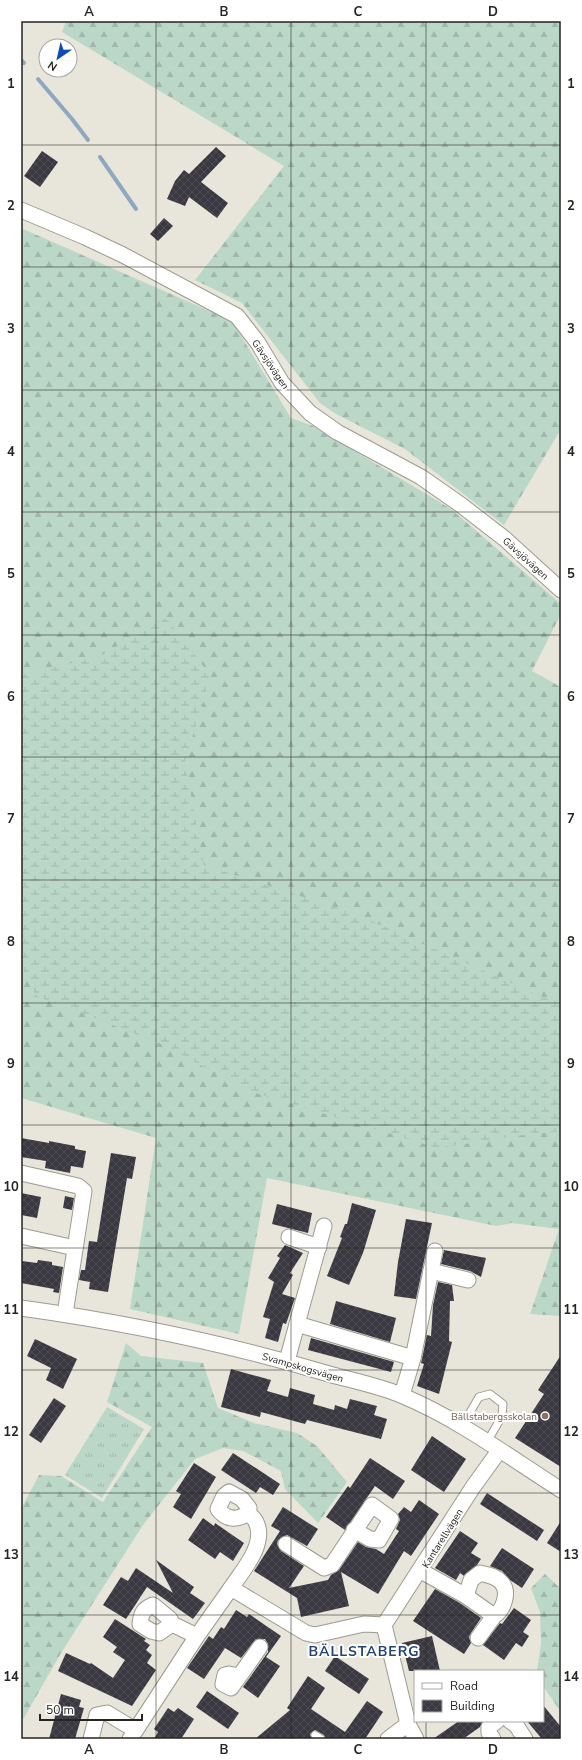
<svg xmlns="http://www.w3.org/2000/svg" width="582" height="1760" font-family="'Nunito Sans',sans-serif">
  <defs>
    <pattern id="grass-tufts" width="24" height="20" patternUnits="userSpaceOnUse"><rect width="24" height="20" fill="#bad7c7"/><path d="M3 7l-1-3M5 7V3M7 7l1-3M15 17l-1-3M17 17v-4M19 17l1-3" fill="none" stroke="#a0b8ab"/></pattern>
    <pattern id="forest-firs" width="22" height="20" patternUnits="userSpaceOnUse"><rect width="22" height="20" fill="#bad7c7"/><path d="M5 1l3.5 6h-7zM16 11l3.5 6h-7z" fill="#a0b8ab"/></pattern>
    <pattern id="wetland-marsh" width="20" height="14" patternUnits="userSpaceOnUse"><rect width="20" height="14" fill="#bad7c7"/><path d="M1 5h8M5 5V1M11 12h8M15 12V8" fill="none" stroke="#a0b8ab"/></pattern>
    <pattern id="building-cross-hatch" width="8" height="8" patternUnits="userSpaceOnUse"><rect width="8" height="8" fill="#3a3840"/><path d="M0 0l8 8M0 8l8-8" fill="none" stroke="#4e4c53"/></pattern>
  </defs>
  <rect width="100%" height="100%" fill="#e8e6db"/>
  <path fill="url(#grass-tufts)" d="M107,1407L144,1429L102,1498L65,1475Z"/>
  <g fill="url(#forest-firs)">
    <path d="M66,21H561V429L504,525L405,449L336,414L320,403L242,303L195,280L284,166L62,32Z"/>
    <path d="M21,228L232,321L291,418L313,426L451,509L561,604V614L532,671L561,687V1316L530,1314L559,1229L512,1223L496,1226L267,1178L239,1334L130,1309L156,1138L21,1098Z"/>
    <path d="M126,1343L141,1356L203,1363L218,1408L254,1423L297,1433L317,1446L347,1482L318,1523L285,1489L281,1471L243,1451L223,1448L195,1459L143,1525L61,1653L21,1723V1509L39,1475L61,1476L103,1502L152,1427L107,1402Z"/>
    <path d="M545,1574L561,1589V1712L543,1686V1671H537L541,1644L540,1612L531,1588Z"/>
  </g>
  <path fill="url(#wetland-marsh)" d="M166,618L211,676L185,761L204,865L356,914L561,1005V1131L516,1136L437,1148L249,1091L157,1042L36,996L21,965V679L25,674L100,656Z"/>
  <g fill="none" stroke-linecap="round" stroke-linejoin="round">
    <g stroke="#8fa7bf" stroke-width="4">
      <path d="M21,60L24,63"/>
      <path d="M38,79L72,119L88,140"/>
      <path d="M100,157L136,209"/>
    </g>
  </g>
  <g fill="url(#building-cross-hatch)">
    <path d="M216,147L226,156L201,182L228,203L217,218L189,197L185,206L167,199L175,181L184,170L189,174Z"/>
    <path d="M42,151L58,162L40,187L24,176Z"/>
    <path d="M164,218L173,226L158,241L150,234Z"/>
    <path d="M21,1138L49,1143V1141L75,1146V1149L86,1151L83,1168L71,1166L70,1173L45,1168L46,1161L21,1157Z"/>
    <path d="M111,1153L136,1157L132,1179L127,1178L108,1292L89,1289L90,1282L79,1280L81,1270H85L89,1241L97,1242Z"/>
    <path d="M21,1193L41,1197L37,1218L21,1215Z"/>
    <path d="M65,1196L74,1198L72,1210L63,1208Z"/>
    <path d="M352,1203L376,1210L363,1253L349,1285L327,1276L342,1238L340,1237L345,1224H347Z"/>
    <path d="M277,1204L312,1213L308,1233L272,1224Z"/>
    <path d="M406,1219L432,1223L416,1299L394,1296L398,1262Z"/>
    <path d="M285,1245L303,1253L290,1273L293,1275L282,1294L295,1298L286,1324L283,1323L278,1342L265,1338L270,1319L263,1317L274,1282L268,1278L280,1258L277,1256Z"/>
    <path d="M444,1250L486,1258L481,1277L470,1271L441,1264Z"/>
    <path d="M38,1260L52,1262V1265L63,1267L59,1293L53,1292L54,1289L21,1283L22,1261L37,1263Z"/>
    <path d="M438,1282L452,1285L454,1301H450L449,1341L452,1342L439,1394L417,1386L424,1364L421,1363L427,1335L431,1336L433,1305Z"/>
    <path d="M336,1301L396,1318L390,1342L330,1324Z"/>
    <path d="M311,1338L394,1362L391,1372L308,1350Z"/>
    <path d="M35,1339L77,1359L63,1389L46,1380L51,1368L27,1356Z"/>
    <path d="M561,1355V1467L515,1438L544,1394L538,1390Z"/>
    <path d="M231,1369L271,1380L267,1391L288,1397L290,1388L315,1395L313,1404L334,1410L335,1405L347,1409L350,1399L377,1406L374,1415L387,1419L381,1439L307,1420L305,1424L261,1412L260,1417L221,1407Z"/>
    <path d="M54,1398L66,1406L41,1443L29,1435Z"/>
    <path d="M432,1436L466,1459L444,1492L411,1470Z"/>
    <path d="M233,1453L280,1484L273,1495L260,1487L256,1493L221,1470Z"/>
    <path d="M370,1458L405,1481L393,1499L375,1486L345,1530L326,1517L348,1486L350,1488Z"/>
    <path d="M194,1463L216,1477L191,1519L173,1507L181,1494L176,1491Z"/>
    <path d="M487,1493L544,1530L537,1541L480,1504Z"/>
    <path d="M419,1500L439,1514L411,1556L404,1551L378,1594L341,1572L349,1606L301,1617L297,1598L254,1571L280,1531L271,1526L283,1507L318,1529L307,1546L287,1535L278,1540L277,1544L281,1551L304,1566L289,1588L328,1580L331,1575L339,1570L358,1542L366,1547L376,1549L384,1554L399,1531L396,1529L400,1520L398,1514L404,1507L411,1512Z"/>
    <path d="M203,1518L214,1526L215,1523L244,1543L233,1561L220,1552L215,1559L188,1540Z"/>
    <path d="M561,1521V1552L547,1543Z"/>
    <path d="M460,1531L478,1543L471,1553L481,1559L477,1565L464,1576L460,1573L456,1580L435,1568Z"/>
    <path d="M502,1548L534,1569L522,1588L510,1580L502,1571L490,1566Z"/>
    <path d="M156,1560L194,1587L190,1593L205,1603L193,1619L147,1587L126,1619L103,1605L121,1577L128,1581L136,1568L173,1593Z"/>
    <path d="M435,1589L460,1603L481,1618L471,1633L469,1637L471,1643L464,1654L413,1621Z"/>
    <path d="M514,1608L531,1620L523,1632L529,1636L522,1647L516,1643L504,1660L483,1645L500,1623L502,1624Z"/>
    <path d="M236,1610L247,1617L249,1614L281,1636L266,1657L280,1666L258,1698L243,1687L268,1652V1644L265,1639H256L241,1658L225,1648L204,1679L187,1668L209,1636L213,1639L221,1627L224,1629Z"/>
    <path d="M115,1619L146,1639L144,1641L150,1645L146,1650L152,1655L147,1663L156,1670L132,1706L58,1671L66,1653L90,1664L91,1663L113,1678L125,1660L113,1652L117,1647L103,1637Z"/>
    <path d="M432,1636L440,1671H409L402,1643Z"/>
    <path d="M335,1656L369,1679L359,1694L325,1671Z"/>
    <path d="M308,1676L325,1688L311,1709L345,1732L367,1701L383,1712L365,1739H326L324,1735L315,1730L310,1734L312,1739H255L290,1710L287,1708Z"/>
    <path d="M207,1691L239,1713L228,1729L196,1707Z"/>
    <path d="M61,1694L81,1700L79,1707L84,1708L75,1739H49Z"/>
    <path d="M543,1705L561,1727V1739H542L527,1721H543Z"/>
    <path d="M168,1708L174,1712L178,1708L194,1719L181,1739H154L158,1732L154,1729Z"/>
    <path d="M459,1721H483L480,1727L463,1739H433Z"/>
  </g>
  <g fill="none" stroke-linecap="round" stroke-linejoin="round">
    <g stroke="#9c9b90" stroke-width="9">
      <g id="service">
        <path d="M462,1426L479,1397L490,1394L503,1404L502,1416L487,1442"/>
        <path d="M315,1735L321,1739"/>
      </g>
    </g>
    <g stroke="#9c9b90" stroke-width="17">
      <g id="minor">
        <path d="M21,210L85,237L123,255L237,316L258,343L282,383L310,413L337,432L421,477L461,505L505,539L561,590"/>
        <path d="M21,1173L78,1186L84,1191L65,1314"/>
        <path d="M324,1226L297,1324L413,1358"/>
        <path d="M21,1236L75,1248"/>
        <path d="M289,1237L319,1247"/>
        <path d="M431,1271L468,1280"/>
        <path d="M21,1308C122,1322 224,1343 322,1372C348,1380 378,1385 403,1396C460,1420 509,1457 561,1490"/>
        <path d="M287,1361L297,1324"/>
        <path d="M402,1395L413,1358L435,1251"/>
        <path d="M286,1544L324,1568L332,1565L372,1505L391,1519L379,1540L370,1539L354,1530"/>
        <path d="M421,1571L466,1596L494,1616L478,1638"/>
        <path d="M231,1588C242,1571 267,1544 256,1522C255,1519 251,1516 248,1513L249,1508L242,1499L229,1492L224,1496L218,1509C226,1520 237,1521 248,1513"/>
        <path d="M466,1596L471,1580L480,1573C487,1575 496,1576 501,1582C510,1591 504,1610 494,1616"/>
        <path d="M172,1624L159,1633L151,1631L140,1624C141,1614 143,1609 153,1605L170,1619L172,1624L197,1636"/>
        <path d="M236,1680L234,1675L229,1674L225,1675L223,1684L231,1688L260,1647"/>
        <path d="M510,1721L516,1725L525,1739"/>
        <path d="M91,1739L97,1715L107,1713L135,1730"/>
        <path d="M130,1739L197,1636L231,1588L306,1633L315,1635L364,1624L384,1625"/>
        <path d="M388,1739L408,1724"/>
        <path d="M416,1739L408,1724L384,1625L473,1487L499,1451"/>
        <path d="M493,1739L489,1733V1727L497,1721"/>
      </g>
    </g>
    <use href="#service" stroke="#fff" stroke-width="7"/>
    <use href="#minor" stroke="#fff" stroke-width="15"/>
  </g>
  <path fill="none" stroke="#262521" stroke-width="1" stroke-opacity="0.55" d="M156,21V1739M291,21V1739M426,21V1671M21,145H561M21,267H561M21,390H561M21,512H561M21,635H561M21,757H561M21,880H561M21,1003H561M21,1125H561M21,1248H561M21,1370H561M21,1493H561M21,1615H561M426,1721V1739"/>
  <circle fill="#8d6e63" stroke="#fff" stroke-width="1.5" cx="545" cy="1416" r="4"/>
  <g text-anchor="middle" stroke-width="4" stroke-linejoin="round" paint-order="stroke">
    <g font-size="10" fill="#262521" stroke="#fff">
      <text transform="translate(271 364) rotate(56)" y="4">Gävsjövägen</text>
      <text transform="translate(526 558) rotate(42)" y="4">Gävsjövägen</text>
      <text transform="translate(303 1367) rotate(16)" y="4">Svampskogsvägen</text>
      <text transform="translate(442 1538) rotate(-58)" y="4">Kantarellvägen</text>
    </g>
    <g font-size="10" fill="#785e54" stroke="#fff" text-anchor="end">
      <text x="537" y="1420">Bällstabergsskolan</text>
    </g>
    <g font-size="14" font-weight="bold" letter-spacing="1" fill="#234278" stroke="#fff">
      <text x="364" y="1656">BÄLLSTABERG</text>
    </g>
  </g>
  <rect width="582" height="1760" fill="none" stroke="#ffffff" stroke-width="44"/>
  <rect x="414" y="1670" width="130" height="52" fill="#ffffff" stroke="#a8a8a6"/>
  <rect x="422" y="1683" width="20" height="6" fill="#ffffff" stroke="#a8a8a6"/>
  <text x="450" y="1690" font-size="12" fill="#262521">Road</text>
  <rect x="422" y="1700" width="20" height="12" fill="url(#building-cross-hatch)" stroke="#a8a8a6"/>
  <text x="450" y="1710" font-size="12" fill="#262521">Building</text>
  <g transform="translate(58 58) rotate(214)"><circle r="19" fill="#ffffff" stroke="#a8a8a6"/>
  <path d="M0-3L7 15L0 10L-7 15Z" fill="#0f4cb7"/>
  <text y="-6" font-size="11" font-weight="bold" text-anchor="middle" fill="#262521">N</text>
  </g>
  <path d="M40 1714v6h102v-6" fill="none" stroke="#262521" stroke-width="2"/>
  <text x="46" y="1714" font-size="12" fill="#262521" stroke="#ffffff" stroke-width="3" paint-order="stroke">50 m</text>
  <rect x="22" y="22" width="538" height="1716" fill="none" stroke="#262521" stroke-width="1.5"/>
  <g font-size="13" text-anchor="middle" font-weight="bold" fill="#262521">
    <text x="89" y="16">A</text>
    <text x="224" y="16">B</text>
    <text x="358" y="16">C</text>
    <text x="493" y="16">D</text>
    <text x="11" y="88">1</text>
    <text x="571" y="88">1</text>
    <text x="11" y="210">2</text>
    <text x="571" y="210">2</text>
    <text x="11" y="333">3</text>
    <text x="571" y="333">3</text>
    <text x="11" y="456">4</text>
    <text x="571" y="456">4</text>
    <text x="11" y="578">5</text>
    <text x="571" y="578">5</text>
    <text x="11" y="701">6</text>
    <text x="571" y="701">6</text>
    <text x="11" y="823">7</text>
    <text x="571" y="823">7</text>
    <text x="11" y="946">8</text>
    <text x="571" y="946">8</text>
    <text x="11" y="1068">9</text>
    <text x="571" y="1068">9</text>
    <text x="11" y="1191">10</text>
    <text x="571" y="1191">10</text>
    <text x="11" y="1314">11</text>
    <text x="571" y="1314">11</text>
    <text x="11" y="1436">12</text>
    <text x="571" y="1436">12</text>
    <text x="11" y="1559">13</text>
    <text x="571" y="1559">13</text>
    <text x="11" y="1681">14</text>
    <text x="571" y="1681">14</text>
    <text x="89" y="1754">A</text>
    <text x="224" y="1754">B</text>
    <text x="358" y="1754">C</text>
    <text x="493" y="1754">D</text>
  </g>
</svg>
